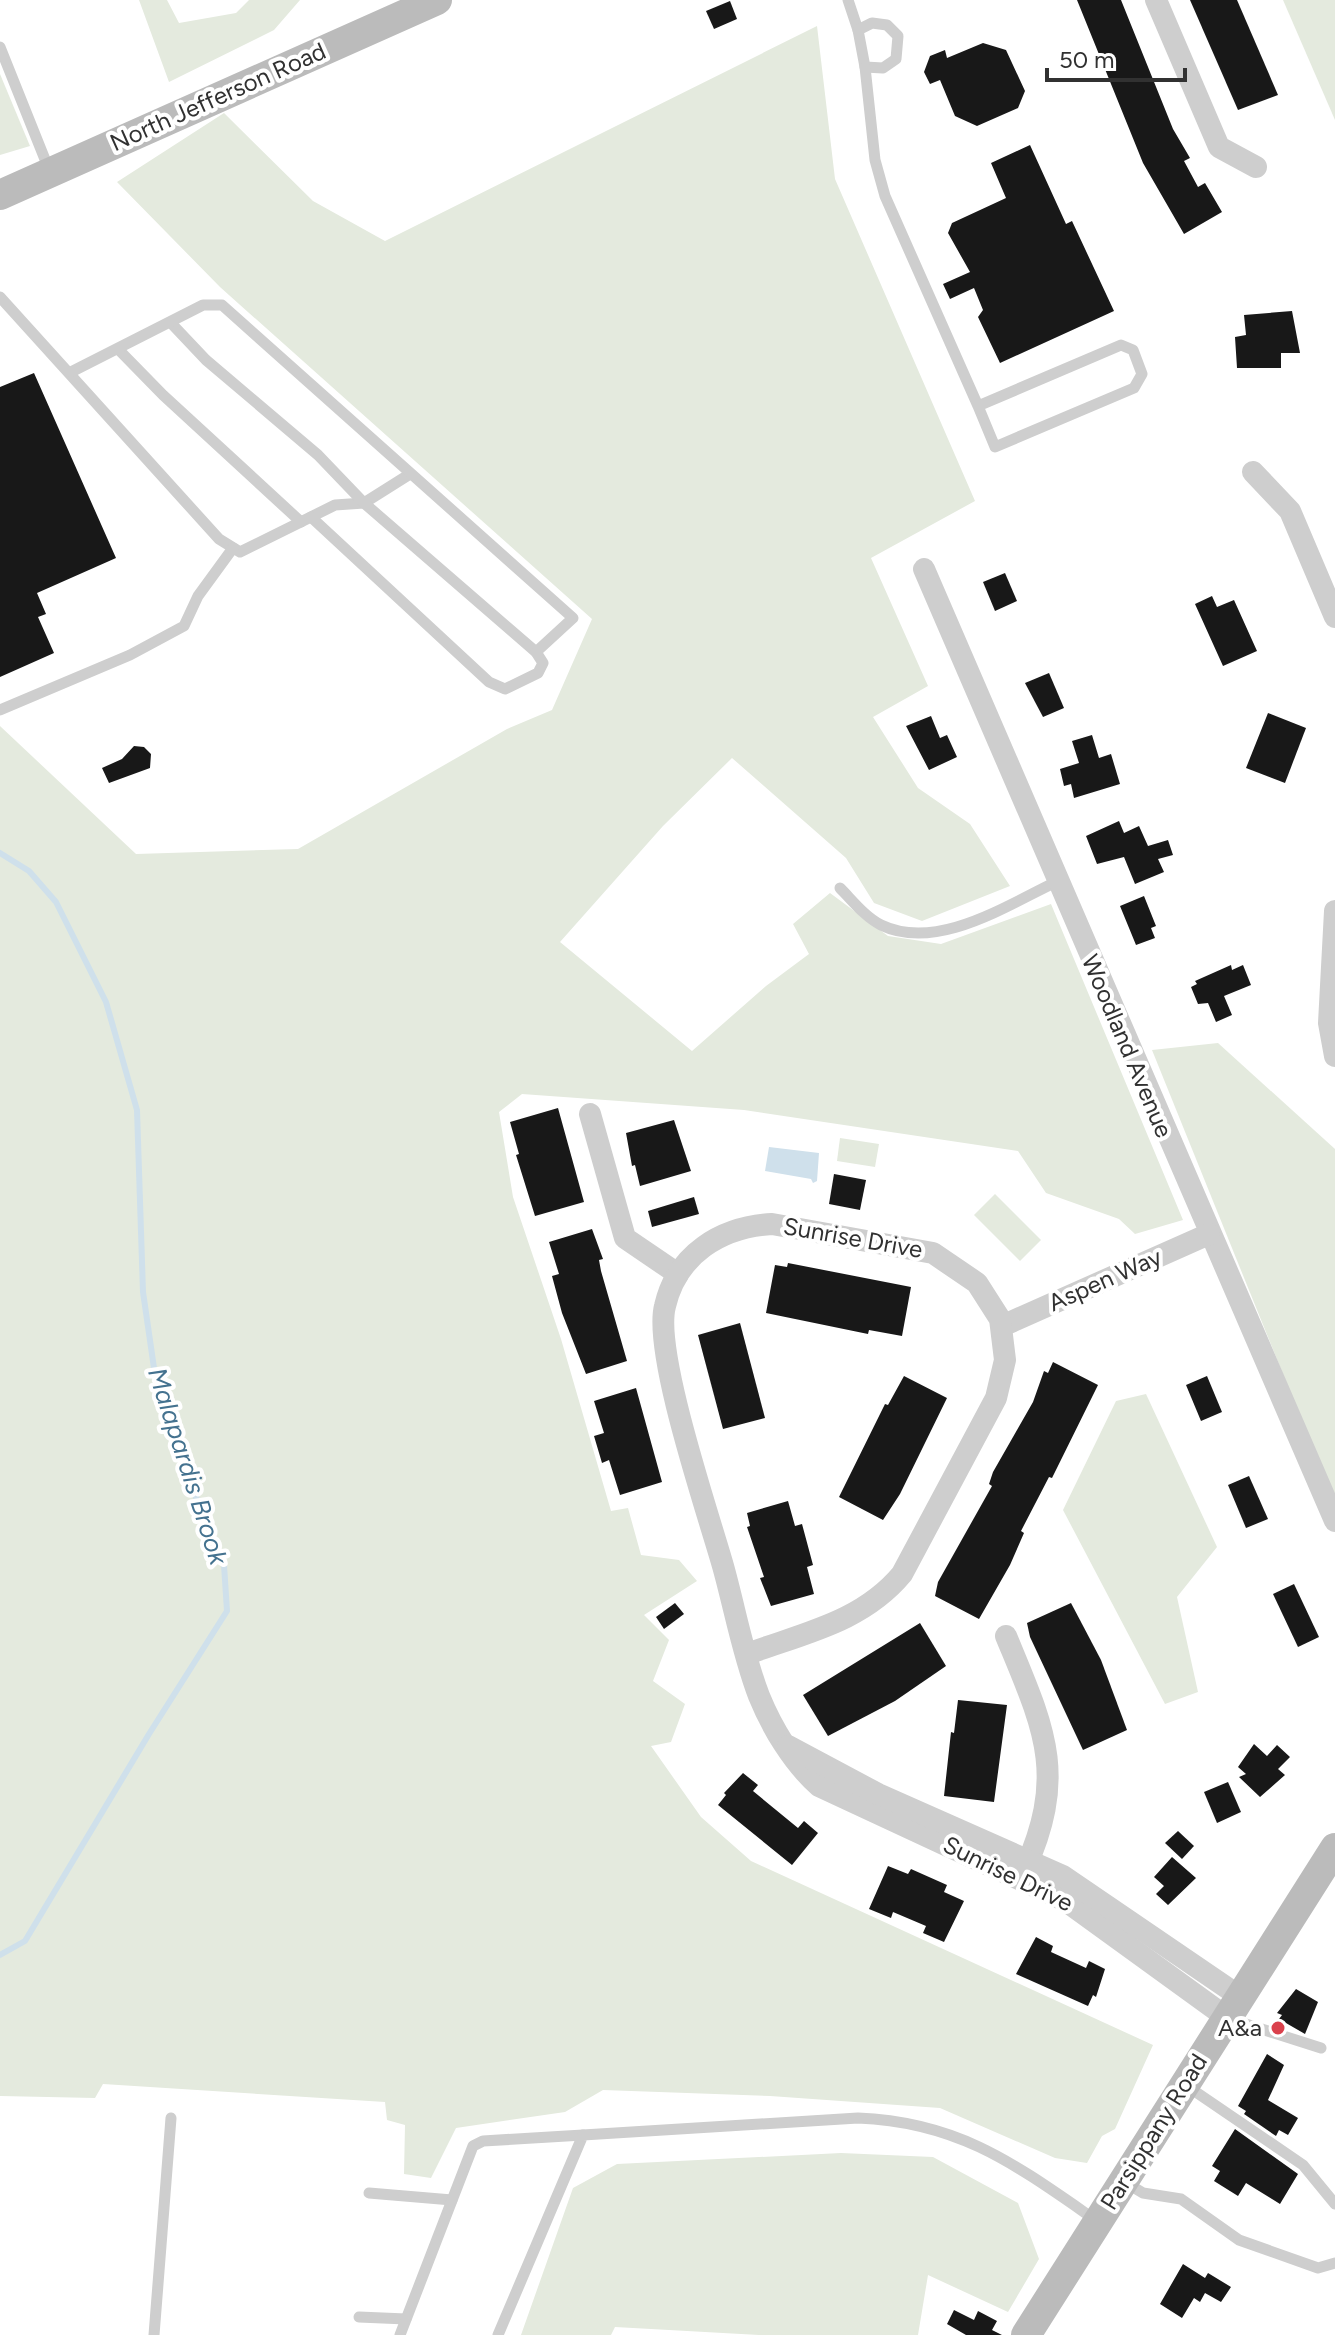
<svg xmlns="http://www.w3.org/2000/svg" width="1335" height="2335" font-family="Figtree,sans-serif">
  <rect width="100%" height="100%" fill="#fff"/>
  <g fill="#e4eade">
    <path d="M139,0H167L179,23L236,13L249,0H300L274,30L169,82Z"/>
    <path d="M1283,0H1335V120Z"/>
    <path d="M817,26L835,179L975,501L871,558L928,686L873,717L918,788L970,824L1010,886L922,921L874,903L846,858L732,758L663,826L560,942L692,1051L766,986L809,954L793,924L830,893L888,936L941,944L1051,904L1183,1220L1135,1234L1119,1219L1046,1193L1018,1151L744,1110L522,1094L499,1112L513,1197L561,1339L611,1511L628,1508L641,1555L679,1560L697,1581L644,1615L669,1640L653,1681L685,1704L671,1742L651,1746L701,1817L751,1861L1153,2045L1115,2129L1102,2136L1087,2163L1055,2158L940,2108L770,2096L603,2090L565,2112L456,2128L431,2178L404,2174L405,2125L387,2120L385,2102L103,2084L95,2098L0,2096V726L136,854L298,849L507,729L552,710L592,619L220,287L117,182L224,113L313,201L385,241Z"/>
    <path d="M0,74L30,146L0,155Z"/>
    <path d="M1218,1043L1335,1149V1503L1152,1050Z"/>
    <path d="M840,1138L879,1144L875,1167L837,1161Z"/>
    <path d="M995,1194L1041,1240L1020,1261L974,1215Z"/>
    <path d="M1146,1394L1217,1547L1177,1597L1198,1692L1165,1704L1063,1510L1116,1401Z"/>
    <path d="M841,2153L933,2157L1018,2203L1039,2259L1008,2312L928,2275L918,2335H759L615,2327L611,2335H521L573,2188L617,2164Z"/>
  </g>
  <path fill="#cfe0eb" d="M769,1147L819,1153L817,1181L813,1183L811,1179L765,1171Z"/>
  <g fill="none" stroke-linecap="round" stroke-linejoin="round">
    <path stroke="#cfe0eb" stroke-width="6" d="M0,853L29,871L56,902L106,1002L137,1110L143,1292L155,1375L179,1456L224,1565L227,1611L149,1734L25,1941L0,1955"/>
  </g>
  <g fill="#181818">
    <path d="M1077,0H1121L1173,129L1190,158L1184,161L1198,187L1205,183L1222,212L1184,234L1143,163Z"/>
    <path d="M1190,0H1237L1278,95L1238,110Z"/>
    <path d="M730,1L737,19L714,29L706,11Z"/>
    <path d="M983,43L1006,50L1025,91L1018,108L977,126L955,116L940,80L930,84L924,72L930,56L945,50L947,58Z"/>
    <path d="M1030,145L1066,224L1072,221L1114,311L1000,363L978,317L983,310L974,288L950,299L943,284L970,272L948,233L952,223L1006,198L991,163Z"/>
    <path d="M1292,311L1300,353H1281V368H1237L1235,337L1246,335L1244,315Z"/>
    <path d="M34,373L116,558L37,593L46,614L38,617L54,653L0,677V387Z"/>
    <path d="M1005,573L1017,601L995,611L983,582Z"/>
    <path d="M1212,596L1217,607L1234,600L1257,651L1223,666L1195,604Z"/>
    <path d="M1049,673L1064,708L1043,717L1025,683Z"/>
    <path d="M1268,713L1306,728L1285,783L1246,768Z"/>
    <path d="M931,716L940,738L947,735L957,757L929,770L906,726Z"/>
    <path d="M1092,735L1099,758L1111,754L1120,784L1074,798L1071,784L1064,786L1060,769L1079,763L1072,741Z"/>
    <path d="M134,746L144,747L151,754L150,768L109,783L102,768L122,759Z"/>
    <path d="M1119,821L1124,833L1139,826L1148,846L1168,840L1173,855L1158,859L1164,872L1135,884L1124,857L1097,864L1086,836Z"/>
    <path d="M1144,896L1156,926L1151,928L1155,938L1136,945L1120,906Z"/>
    <path d="M1231,965L1232,970L1243,965L1251,985L1224,996L1232,1015L1216,1022L1208,1003L1198,1004L1191,987L1197,984L1195,981Z"/>
    <path d="M558,1108L584,1202L535,1216L516,1155L519,1154L510,1122Z"/>
    <path d="M674,1120L691,1171L640,1186L635,1165L632,1166L626,1133Z"/>
    <path d="M834,1174L866,1180L860,1210L829,1204Z"/>
    <path d="M694,1197L699,1214L652,1227L648,1211Z"/>
    <path d="M592,1229L603,1259L599,1260L601,1271L627,1361L586,1374L562,1313L552,1276L559,1274L549,1242Z"/>
    <path d="M788,1263L911,1287L902,1336L869,1330L868,1334L766,1313L775,1265L787,1267Z"/>
    <path d="M740,1323L765,1418L723,1429L698,1335Z"/>
    <path d="M1053,1362L1098,1385L1052,1478L1049,1477L1021,1531L1024,1533L1010,1565L979,1619L935,1596L938,1582L992,1486L989,1484L993,1472L1033,1402L1044,1371L1048,1373Z"/>
    <path d="M904,1376L947,1398L900,1494L883,1520L839,1497L885,1404L888,1405Z"/>
    <path d="M1207,1376L1222,1412L1201,1421L1186,1385Z"/>
    <path d="M636,1388L662,1482L620,1495L609,1460L602,1463L594,1436L604,1433L594,1401Z"/>
    <path d="M1249,1476L1268,1519L1246,1528L1228,1485Z"/>
    <path d="M788,1501L795,1526L802,1524L813,1565L807,1567L814,1594L771,1606L760,1578L764,1577L747,1527L750,1526L747,1513Z"/>
    <path d="M1294,1584L1319,1637L1298,1647L1273,1594Z"/>
    <path d="M675,1603L684,1614L664,1629L656,1617Z"/>
    <path d="M1071,1603L1101,1660L1127,1730L1083,1750L1030,1637L1027,1623Z"/>
    <path d="M920,1623L946,1666L895,1701L828,1736L803,1695Z"/>
    <path d="M958,1700L1007,1705L994,1802L944,1796L951,1732L954,1733Z"/>
    <path d="M1254,1744L1267,1756L1277,1745L1290,1757L1278,1769L1285,1775L1260,1797L1239,1777L1246,1774L1238,1767Z"/>
    <path d="M743,1773L758,1785L753,1791L798,1828L804,1821L818,1833L792,1865L718,1805L726,1795L724,1793Z"/>
    <path d="M1228,1782L1241,1812L1217,1823L1204,1792Z"/>
    <path d="M1178,1831L1194,1846L1182,1859L1165,1843Z"/>
    <path d="M1172,1857L1196,1878L1168,1905L1156,1894L1164,1886L1154,1877Z"/>
    <path d="M888,1866L908,1874L911,1869L947,1885L944,1892L964,1901L944,1942L923,1933L926,1926L893,1912L891,1918L869,1909Z"/>
    <path d="M1036,1937L1053,1946L1051,1952L1086,1968L1089,1961L1105,1969L1096,1997L1093,1995L1088,2006L1016,1974Z"/>
    <path d="M1296,1989L1318,2002L1305,2034L1279,2019L1282,2015L1277,2013Z"/>
    <path d="M1267,2054L1284,2065L1268,2100L1298,2118L1288,2135L1279,2130L1276,2136L1244,2114L1246,2111L1238,2106Z"/>
    <path d="M1235,2129L1298,2174L1280,2204L1246,2183L1238,2196L1214,2181L1220,2171L1212,2166Z"/>
    <path d="M1183,2264L1205,2278L1208,2273L1231,2287L1221,2302L1205,2293L1200,2302L1194,2298L1182,2318L1160,2304Z"/>
    <path d="M954,2310L974,2320L978,2311L997,2321L992,2330L1002,2335H966L947,2324Z"/>
  </g>
  <g fill="none" stroke-linecap="round" stroke-linejoin="round">
    <g stroke="#cecece" stroke-width="11">
      <path d="M848,0L858,30"/>
      <path d="M872,23L887,25L898,36L896,59L883,68L865,67L858,30Z"/>
      <path d="M0,47L50,172"/>
      <path d="M865,67L875,160L885,196L978,406L1121,345L1133,350L1142,374L1134,388L995,447L978,406"/>
      <path d="M0,297L219,539L240,552L335,505L364,503L410,474"/>
      <path d="M171,323L206,360L318,455L364,503L536,652L543,663L538,673L505,689L489,682L311,517"/>
      <path d="M118,349L163,395L301,522"/>
      <path d="M71,372L203,305H222L573,618L536,652"/>
      <path d="M0,710L130,655L184,626L198,596L233,548"/>
      <path d="M840,888C852,900 865,917 881,925C937,952 1007,905 1056,882"/>
      <path d="M1230,2019L1321,2048"/>
      <path d="M1187,2086L1303,2165L1335,2204"/>
      <path d="M1123,2181L1143,2193L1181,2199L1239,2240L1318,2268L1335,2263"/>
      <path d="M369,2193L452,2200"/>
      <path d="M359,2317L406,2319"/>
      <path d="M154,2335L171,2118"/>
      <path d="M400,2335L473,2146L483,2141L583,2135"/>
      <path d="M498,2335L583,2135L858,2118C960,2122 1016,2165 1097,2221"/>
    </g>
    <g stroke="#cecece" stroke-width="22">
      <path d="M1156,0L1219,147L1256,167"/>
      <path d="M1253,472L1290,511L1335,617"/>
      <path d="M924,569L1335,1521"/>
      <path d="M1335,911L1329,1023L1335,1056"/>
      <path d="M590,1114L625,1238L678,1274"/>
      <path d="M1002,1326L1209,1234"/>
      <path d="M1006,1636C1044,1728 1068,1774 1024,1871"/>
      <path d="M747,1654C804,1633 862,1622 902,1574L996,1398L1005,1360L1000,1319L977,1283L933,1253L772,1224C721,1227 677,1254 665,1306C653,1352 708,1513 723,1566C735,1609 743,1655 759,1696C772,1728 793,1763 819,1786L1066,1901L1226,2017"/>
      <path d="M788,1746L878,1794L1063,1876L1239,1996"/>
    </g>
    <g stroke="#bbb" stroke-width="30">
      <path d="M0,195L437,0"/>
      <path d="M1026,2335L1335,1848"/>
    </g>
  </g>
  <circle fill="#da414c" stroke="#fff" stroke-width="3" cx="1278" cy="2028" r="8"/>
  <g text-anchor="middle" stroke-width="8" stroke-linejoin="round" paint-order="stroke">
    <g font-size="24" fill="#313131" stroke="#fff">
      <text transform="translate(218 97) rotate(-24)" y="8">North Jefferson Road</text>
      <text transform="translate(1127 1046) rotate(67)" y="8">Woodland Avenue</text>
      <text transform="translate(853 1238) rotate(10)" y="8">Sunrise Drive</text>
      <text transform="translate(1105 1280) rotate(-24)" y="8">Aspen Way</text>
      <text transform="translate(1008 1874) rotate(26)" y="8">Sunrise Drive</text>
      <text transform="translate(1154 2132) rotate(-58)" y="8">Parsippany Road</text>
    </g>
    <g font-size="24" fill="#313131" stroke="#fff" text-anchor="end">
      <text x="1262" y="2036">A&amp;a</text>
    </g>
    <g font-size="26" font-style="italic" fill="#44728f" stroke="#fff">
      <text transform="translate(188 1466) rotate(72)" y="9">Malapardis Brook</text>
    </g>
  </g>
  <path d="M1047 68v12h138v-12" fill="none" stroke="#313131" stroke-width="4"/>
  <text x="1059" y="68" font-size="24" fill="#313131" stroke="#ffffff" stroke-width="6" paint-order="stroke">50 m</text>
</svg>
